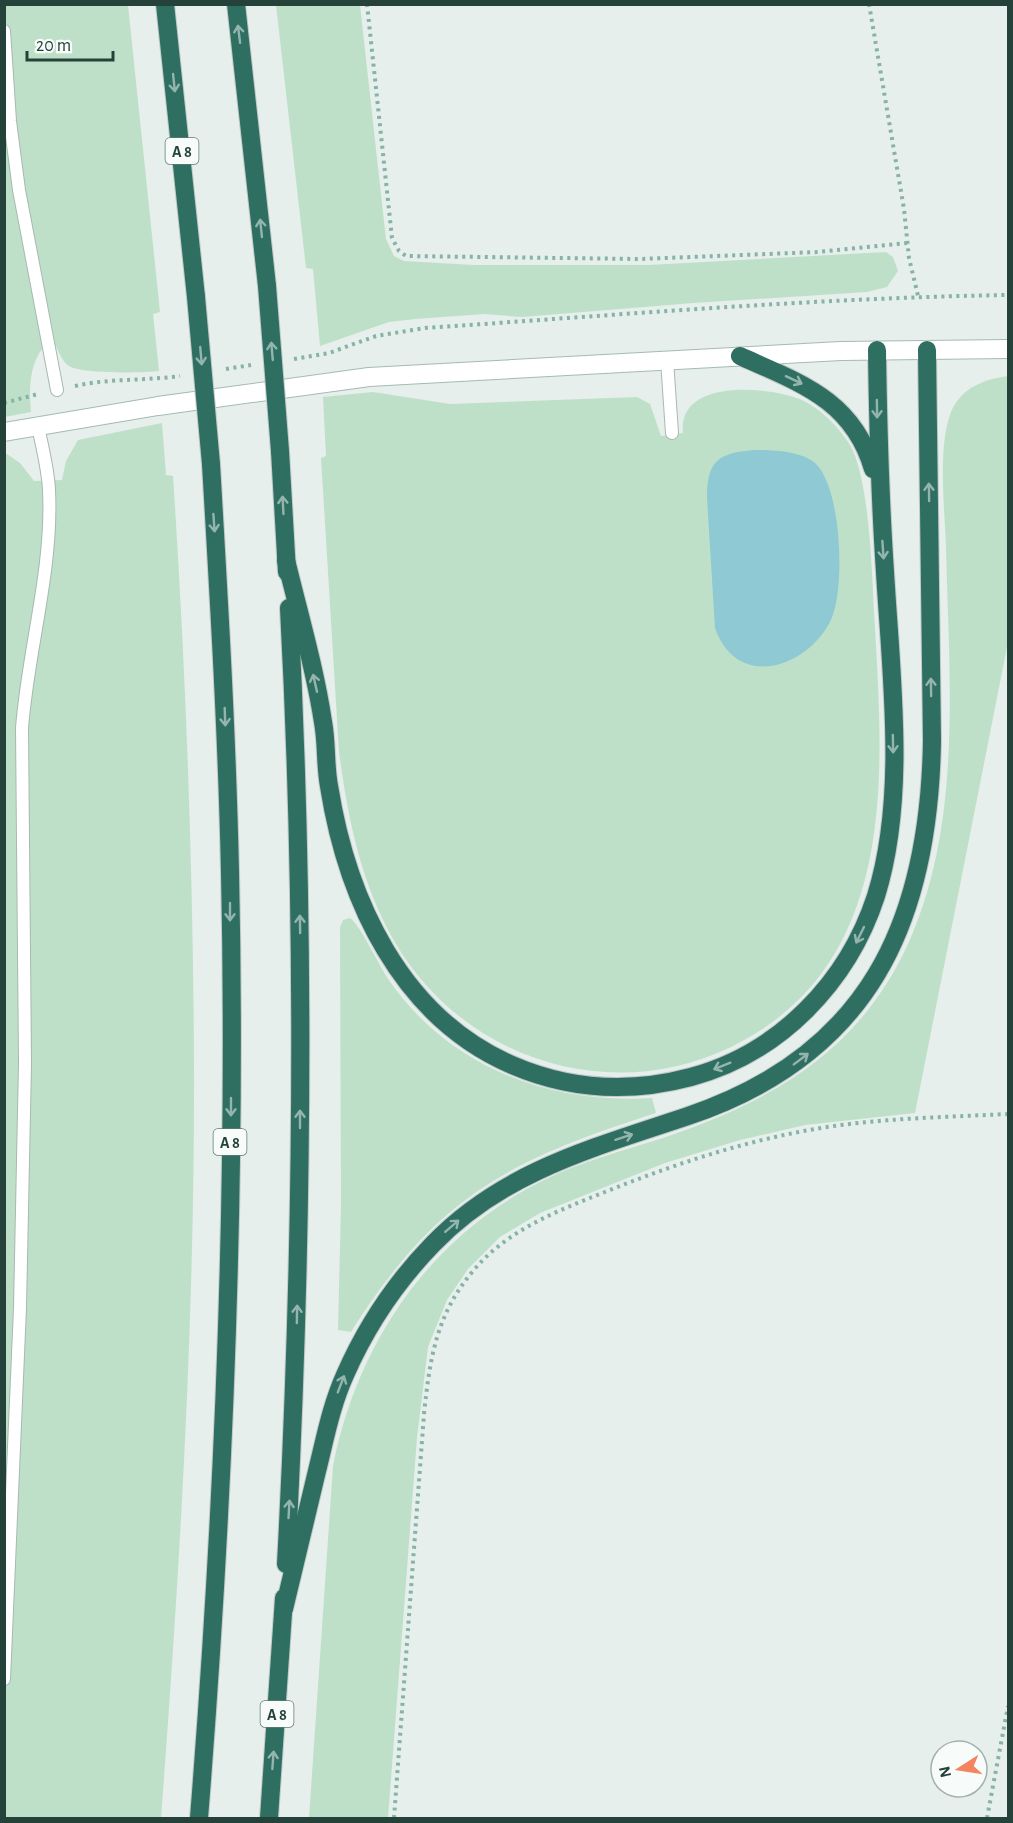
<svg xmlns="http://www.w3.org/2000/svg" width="1013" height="1823" font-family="'Alegreya Sans',sans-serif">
  <rect width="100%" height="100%" fill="#e6efeb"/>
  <g fill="#bfe0c8">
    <path d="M5,5H128L160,312L153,314L159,371C142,373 82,374 69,366C63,362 59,353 56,346L42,349C29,367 29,391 31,412L5,417Z"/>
    <path d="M276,5H360L386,239L394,256L404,261L474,265H648L886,252L893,257L898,271L887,287L867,292L693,303L522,317L484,314L415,319L389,322L320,346L313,269L306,268Z"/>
    <path d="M1008,376V642L915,1113L805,1125L740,1140L665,1163L540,1213L500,1237L468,1269L447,1300L428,1347L417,1438L388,1818H309L333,1466C357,1344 429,1237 542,1181C580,1162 622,1151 663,1138C771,1101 858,1053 908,944C963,822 949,679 946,548C945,509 937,449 951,412C961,388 984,379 1008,376Z"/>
    <path d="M373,392L450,404L637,397L650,404L661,436L683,433C677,378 769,386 802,400C821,409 839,427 850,445C869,477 872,571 874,611C883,770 902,964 731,1047C603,1109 451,1054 387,928C359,874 347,812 339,752L321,458L326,456L323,397Z"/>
    <path d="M162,423L166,475L173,476C186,671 193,867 194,1063C195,1315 180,1567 161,1818H5L4,452L20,463L34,481L62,480L66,461L78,440Z"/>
    <path d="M350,918C360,924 381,970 391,983C451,1068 552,1105 652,1098L656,1113C507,1161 437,1196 351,1332L338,1330L341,1205L340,927L343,920Z"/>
  </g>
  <path fill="#8ec9d4" d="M754,450C772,450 801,451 815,463C842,487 846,592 830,622C805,669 737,690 715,628L707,498C707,461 718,453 754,450Z"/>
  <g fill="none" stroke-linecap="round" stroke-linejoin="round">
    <g stroke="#a8b8b2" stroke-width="14">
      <g id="lane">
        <path d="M4,31L10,121L19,190L57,390"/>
        <path d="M667,360L672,433"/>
        <path d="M4,1679L20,1308L25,1063L22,728C28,649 53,570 49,490C48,468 42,447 38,426"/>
      </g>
    </g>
    <g stroke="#a4bbb3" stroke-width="20">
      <path id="secondary" d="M4,432L158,406L369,377L841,351L1008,349"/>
    </g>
    <g stroke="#c2cac8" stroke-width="20">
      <g id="highway">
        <path d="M165,4L196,297"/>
        <path d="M236,4L267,286"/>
        <path d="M740,356C800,383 853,400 873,469"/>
        <path d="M280,451L287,572"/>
        <path d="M286,560C299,614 315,668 323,722C327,743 325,765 329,786C347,900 401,1017 512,1065C570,1090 631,1093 691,1077C780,1053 848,982 876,896C907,797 891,675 885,572C880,498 878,424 877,350"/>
        <path d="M286,1564C303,1246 306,927 289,608"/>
        <path d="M284,1609C295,1563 306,1517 317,1471C325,1439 331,1406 345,1375C366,1327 396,1282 433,1244C503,1171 596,1147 688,1116C869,1055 929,923 932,741L927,350"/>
        <path d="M199,1818C224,1504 237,1188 230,872C227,736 219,600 211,464"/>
        <path d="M269,1818L284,1598"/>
      </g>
    </g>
    <g stroke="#86b3a5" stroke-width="4" stroke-dasharray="3 4.5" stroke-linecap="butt">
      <path d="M367,4L392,238L399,251L406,256L640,259L818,252L907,243"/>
      <path d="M869,4L904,209L909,258L918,296"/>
      <path d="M294,359L329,353L376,336L425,328C619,315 814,298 1008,295"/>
      <path d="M226,369L251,365"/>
      <path d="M75,386C110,378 145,381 180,376"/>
      <path d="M4,403L38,394"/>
      <path d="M394,1818L424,1414C430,1358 436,1315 473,1271C507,1230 557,1211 605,1192C677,1163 750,1139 827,1127C887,1118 948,1117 1008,1114"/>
      <path d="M987,1818L1008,1706"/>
    </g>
    <use href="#lane" stroke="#fff" stroke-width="12"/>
    <use href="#secondary" stroke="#fff" stroke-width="18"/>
    <use href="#highway" stroke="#2f6f62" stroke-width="18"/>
    <g stroke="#c2cac8" stroke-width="20" stroke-linecap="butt">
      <g id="highway-bridge">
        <path d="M267,286L280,451"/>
        <path d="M196,297L211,464"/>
      </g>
    </g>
    <use href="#highway-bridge" stroke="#2f6f62" stroke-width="18"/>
  </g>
  <defs><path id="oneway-shaft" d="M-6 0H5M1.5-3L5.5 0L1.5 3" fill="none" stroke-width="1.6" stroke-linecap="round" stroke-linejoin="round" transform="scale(1.5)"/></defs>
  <g stroke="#93b5ae">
    <use href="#oneway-shaft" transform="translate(239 34) rotate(-97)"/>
    <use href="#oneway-shaft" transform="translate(174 83) rotate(84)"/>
    <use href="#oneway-shaft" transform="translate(261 228) rotate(-96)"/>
    <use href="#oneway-shaft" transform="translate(272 351) rotate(-95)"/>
    <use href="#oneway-shaft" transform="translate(201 356) rotate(85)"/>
    <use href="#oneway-shaft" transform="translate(794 380) rotate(25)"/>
    <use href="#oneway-shaft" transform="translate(877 409) rotate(89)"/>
    <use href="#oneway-shaft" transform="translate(929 492) rotate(-91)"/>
    <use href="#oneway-shaft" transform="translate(283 505) rotate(-93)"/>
    <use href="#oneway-shaft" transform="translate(214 523) rotate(86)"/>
    <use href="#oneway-shaft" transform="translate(883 550) rotate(86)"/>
    <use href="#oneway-shaft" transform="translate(315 683) rotate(-103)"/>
    <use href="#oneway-shaft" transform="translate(931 687) rotate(-91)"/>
    <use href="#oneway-shaft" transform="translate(225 717) rotate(88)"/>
    <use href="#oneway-shaft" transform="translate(893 744) rotate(89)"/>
    <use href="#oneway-shaft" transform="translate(230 912) rotate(90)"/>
    <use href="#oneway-shaft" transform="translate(300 924) rotate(-91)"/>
    <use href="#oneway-shaft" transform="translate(860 935) rotate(116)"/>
    <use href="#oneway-shaft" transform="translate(801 1059) rotate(-37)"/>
    <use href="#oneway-shaft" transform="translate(722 1066) rotate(158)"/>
    <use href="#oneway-shaft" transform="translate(231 1107) rotate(90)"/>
    <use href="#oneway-shaft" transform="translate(300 1119) rotate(-90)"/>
    <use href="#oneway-shaft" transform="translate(624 1137) rotate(-18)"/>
    <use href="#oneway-shaft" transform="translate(452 1226) rotate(-41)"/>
    <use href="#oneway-shaft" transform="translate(297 1314) rotate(-89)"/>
    <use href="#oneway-shaft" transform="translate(341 1384) rotate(-69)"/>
    <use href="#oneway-shaft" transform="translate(289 1509) rotate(-87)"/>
    <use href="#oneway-shaft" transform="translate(273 1760) rotate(-86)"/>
  </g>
  <g text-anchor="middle" stroke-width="6" stroke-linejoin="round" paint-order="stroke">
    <g fill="#f7fbf9" stroke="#637a73" stroke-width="1.5">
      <rect x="165.5" y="138" width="33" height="26" rx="4.5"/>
      <rect x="213.5" y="1129" width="33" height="26" rx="4.5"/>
      <rect x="260.5" y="1701" width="33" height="26" rx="4.5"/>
    </g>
    <g font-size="16" font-weight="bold" fill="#24423a">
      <text x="182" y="157">A 8</text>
      <text x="230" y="1148">A 8</text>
      <text x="277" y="1720">A 8</text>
    </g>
  </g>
  <rect width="1013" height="1823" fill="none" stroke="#24423a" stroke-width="12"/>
  <g transform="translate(959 1769) rotate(258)"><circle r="28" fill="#f7fbf9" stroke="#a3b1ad" stroke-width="1.5"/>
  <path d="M0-4.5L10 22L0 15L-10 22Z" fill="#f4845f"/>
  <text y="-9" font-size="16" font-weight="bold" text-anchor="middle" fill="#24423a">N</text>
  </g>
  <path d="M27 51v9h86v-9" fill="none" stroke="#24423a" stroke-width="3"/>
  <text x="36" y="51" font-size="18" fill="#24423a" stroke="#f7fbf9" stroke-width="4.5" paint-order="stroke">20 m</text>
</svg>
